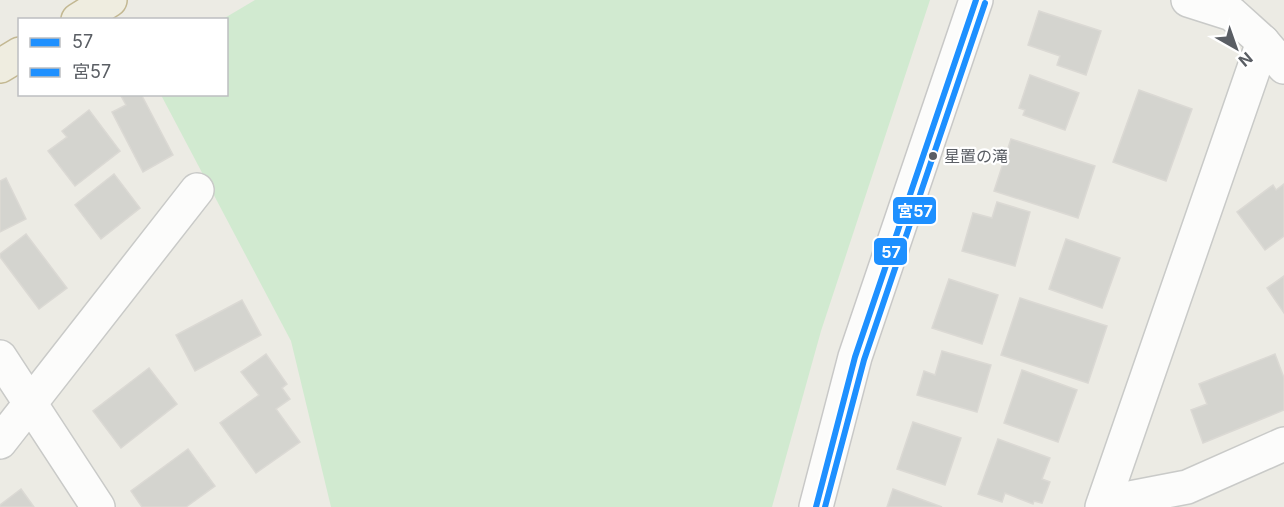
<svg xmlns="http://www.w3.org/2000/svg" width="1284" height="507" font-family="Inter,'Noto Sans JP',sans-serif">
  <rect width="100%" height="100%" fill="#ecebe4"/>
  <path fill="#d1ead0" d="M255,0H930L821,331L772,507H331L291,341L161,95L226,94V20L223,19Z"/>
  <g fill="#d4d4cf" stroke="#dbd9d4" stroke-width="1.5">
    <path d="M1039,11L1101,31L1086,75L1057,65L1060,56L1028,45Z"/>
    <path d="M1030,75L1079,93L1065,130L1023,115L1025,110L1019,108Z"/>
    <path d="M1139,90L1192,109L1166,181L1113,162Z"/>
    <path d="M120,94H141L173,155L143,172L112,112L126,105Z"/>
    <path d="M89,110L120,151L75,186L48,151L67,137L62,131Z"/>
    <path d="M1011,139L1095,166L1078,218L994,191Z"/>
    <path d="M114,174L140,208L101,239L75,205Z"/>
    <path d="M6,178L26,219L0,232V181Z"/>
    <path d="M1284,184V236L1265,250L1237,212L1273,185L1276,190Z"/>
    <path d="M997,202L1030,212L1015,266L962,251L973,213L992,218Z"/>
    <path d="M26,234L67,288L39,309L0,257V254Z"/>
    <path d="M1066,239L1120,258L1102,308L1049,289Z"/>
    <path d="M1284,276V313L1267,288Z"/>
    <path d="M949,279L998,295L982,344L932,328Z"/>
    <path d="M1020,298L1107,326L1088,383L1001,355Z"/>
    <path d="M242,300L261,335L195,371L176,335Z"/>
    <path d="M942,351L991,365L977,412L917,395L924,371L935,375Z"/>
    <path d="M266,354L287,384L282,388L290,399L276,409L300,442L256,473L220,423L259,395L241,372Z"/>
    <path d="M1275,354L1284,378V410L1203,443L1191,410L1207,404L1199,384Z"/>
    <path d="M149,368L177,404L121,448L93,411Z"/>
    <path d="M1022,370L1077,390L1058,442L1004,423Z"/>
    <path d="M913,422L961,438L945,485L897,469Z"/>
    <path d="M998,439L1050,458L1042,479L1050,482L1042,503L1034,501L1033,504L1005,493L1002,502L978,494Z"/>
    <path d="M188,449L215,486L186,507H142L131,491Z"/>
    <path d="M21,489L34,507H0V505Z"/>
    <path d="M893,489L942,507H887Z"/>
  </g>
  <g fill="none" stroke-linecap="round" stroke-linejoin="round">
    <g stroke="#c9cac8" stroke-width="36">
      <g id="street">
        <path d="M1188,0L1232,14L1263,42L1284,67"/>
        <path d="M0,357L98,507"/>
        <path d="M0,442L197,190"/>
        <path d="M1104,503L1187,487L1284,444"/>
        <path d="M1102,507L1263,42"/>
      </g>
    </g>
    <g stroke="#c8c8c7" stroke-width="36">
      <path id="secondary" d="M816,507L855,357L976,0"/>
    </g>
    <g stroke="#c3b892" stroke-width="36">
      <g id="highway">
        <path d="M78,20L110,0"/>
        <path d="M0,66L20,54"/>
      </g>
    </g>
    <use href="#street" stroke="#fcfcfb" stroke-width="33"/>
    <use href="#secondary" stroke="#fcfcfb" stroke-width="33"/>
    <use href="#highway" stroke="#efede0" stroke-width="33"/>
    <g stroke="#fff" stroke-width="10">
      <path id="bus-1" d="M816,507L855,357L976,0"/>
    </g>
    <g stroke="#fff" stroke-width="10">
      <path id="bus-2" d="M825,507L864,360L985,3"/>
    </g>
    <use href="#bus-1" stroke="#1e90ff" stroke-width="6"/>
    <use href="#bus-2" stroke="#1e90ff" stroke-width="6"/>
  </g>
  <circle fill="#5a5e64" stroke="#fff" stroke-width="2" cx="933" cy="156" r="5"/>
  <g text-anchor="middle" stroke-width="4.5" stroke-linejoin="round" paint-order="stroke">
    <g font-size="16" fill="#5a5e64" stroke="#fff" text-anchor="start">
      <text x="944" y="162">星置の滝</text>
    </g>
  </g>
  <g stroke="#fff" stroke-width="2">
    <rect x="892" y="196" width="45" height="29" rx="6" fill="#1e90ff"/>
    <rect x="873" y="237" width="35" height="29" rx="6" fill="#1e90ff"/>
  </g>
  <g font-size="16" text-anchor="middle" font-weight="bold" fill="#fff">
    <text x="915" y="217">宮57</text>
    <text x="891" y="258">57</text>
  </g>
  <rect x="18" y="18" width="210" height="78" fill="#ffffff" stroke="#bdbfc1" stroke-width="1.5"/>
  <rect x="30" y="38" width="30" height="9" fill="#1e90ff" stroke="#bdbfc1" stroke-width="1.5"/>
  <text x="72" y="48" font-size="18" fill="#5a5e64">57</text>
  <rect x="30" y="68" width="30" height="9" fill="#1e90ff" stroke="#bdbfc1" stroke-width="1.5"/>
  <text x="72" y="78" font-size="18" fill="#5a5e64">宮57</text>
  <g transform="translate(1236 48) rotate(140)" stroke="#ffffff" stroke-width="4.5" paint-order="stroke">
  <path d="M0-4.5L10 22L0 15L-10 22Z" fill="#5a5e64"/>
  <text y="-9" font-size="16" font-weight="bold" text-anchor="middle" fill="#5a5e64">N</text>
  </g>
</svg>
